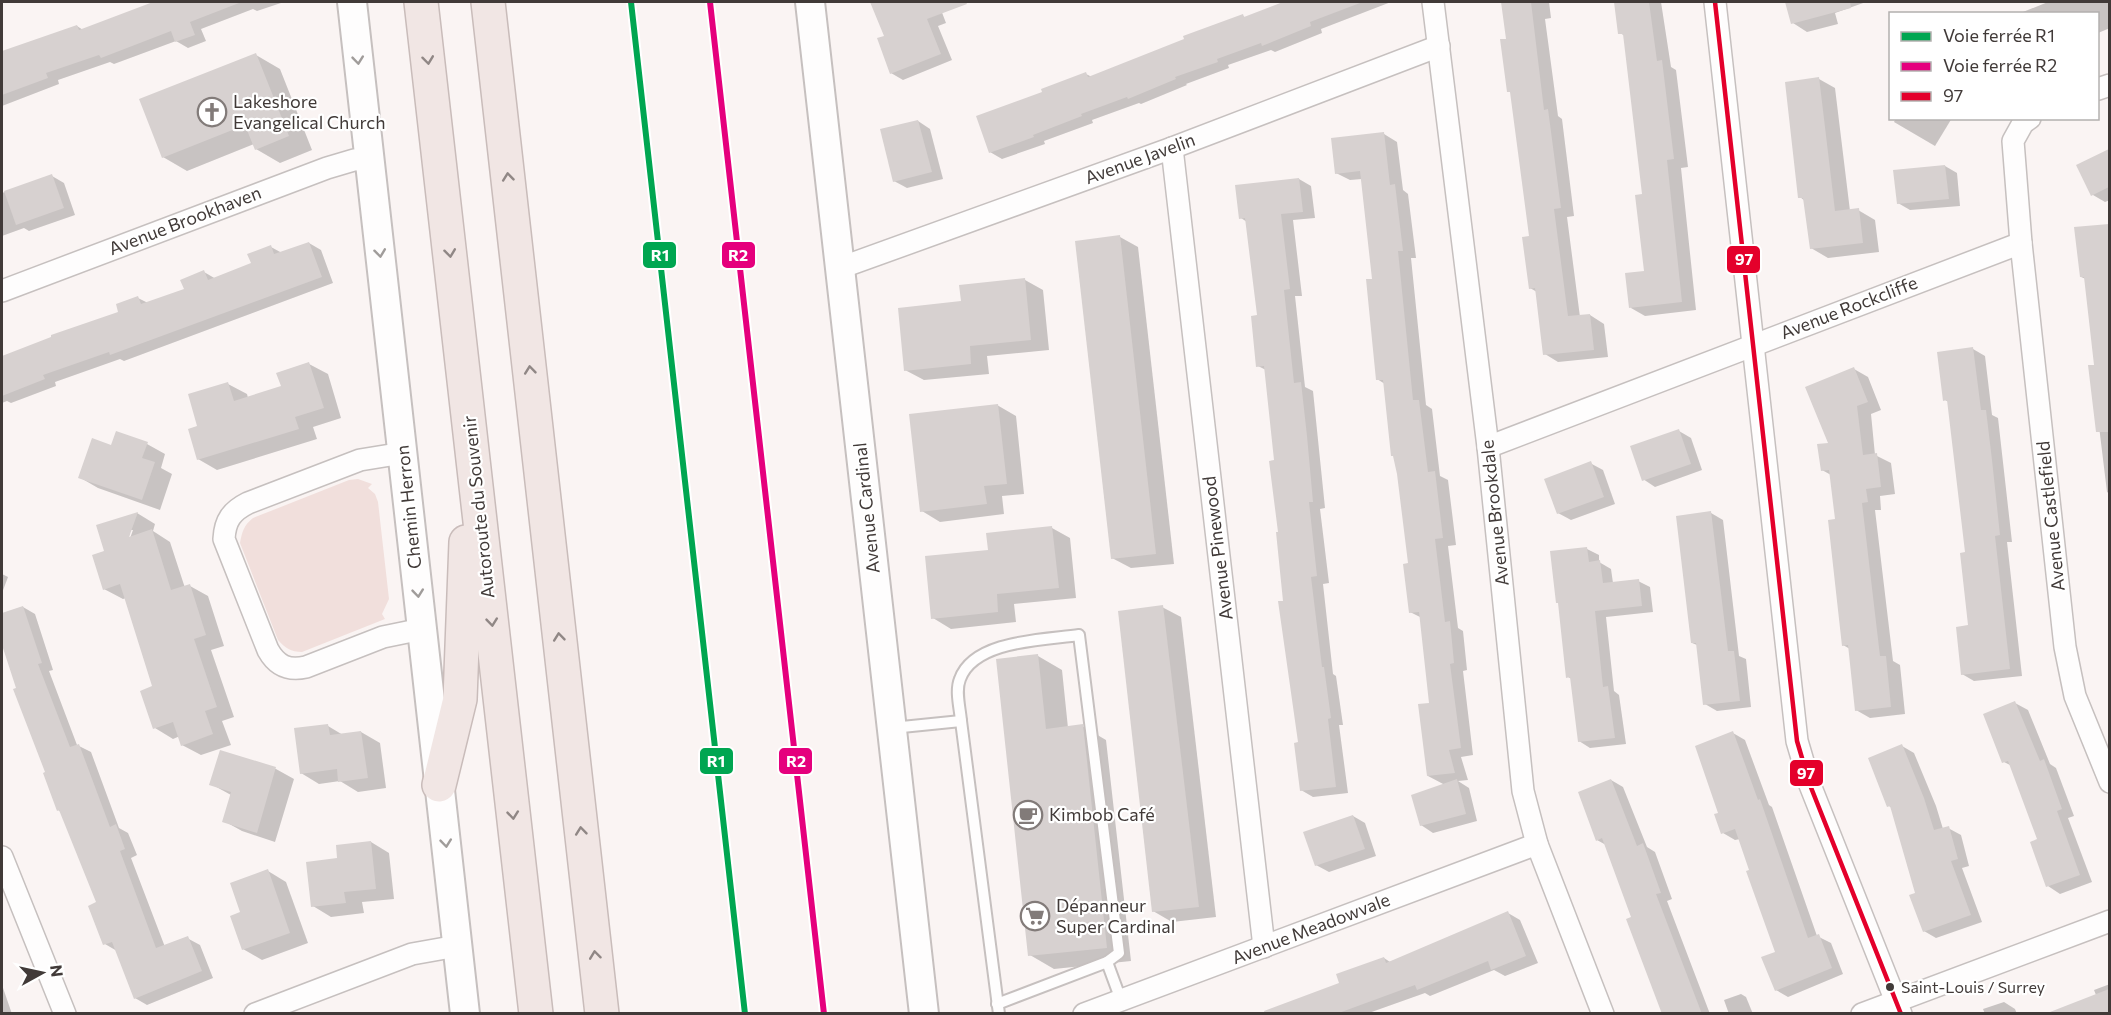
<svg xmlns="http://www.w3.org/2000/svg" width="2111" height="1015" font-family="Commissioner,sans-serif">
  <rect width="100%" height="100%" fill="#faf4f3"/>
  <path fill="#f1dfdc" d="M358,479L372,484L368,488L375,494L378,502L389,599L382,614L385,619L302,652C291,652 285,648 278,640L240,543C242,532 244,525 253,518L349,480Z"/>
  <g fill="#0003" fill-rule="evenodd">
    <path d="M157,2H284L257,11L253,9L201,29L206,41L188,48L176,41L114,64L110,62L58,80L59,84L2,106V59L77,26L83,30Z"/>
    <path d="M872,2H938L946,23L938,26L952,60L903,80L891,73L886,36Z"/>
    <path d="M1287,2H1391L1321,29L1322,33L1275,52L1271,50L1228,65L1229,68L1186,84L1187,85L1141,104L1139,103L1092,120L1093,123L1044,141L1045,144L1002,159L990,152L1044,93L1086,74L1092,77L1243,16L1246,18Z"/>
    <path d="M1503,2H1549L1551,18L1545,19L1558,116L1562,119L1574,216L1567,217L1580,317L1590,315L1604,324L1608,357L1558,362L1545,354L1537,292L1530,288V238L1512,93L1508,91V40Z"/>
    <path d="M1616,2H1661L1671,67L1676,70L1688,167L1681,168L1696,310L1645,316L1631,308L1645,272L1644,196L1625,36L1620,33Z"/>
    <path d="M1787,2H1866L1835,13L1838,24L1807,32L1793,23Z"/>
    <path d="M2048,2H2110V28L2098,33V14H2018Z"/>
    <path d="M256,55L280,69L312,150L280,163L256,149L254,144L187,171L163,157Z"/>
    <path d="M1819,79L1835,88L1850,211L1858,210L1875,220L1879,252L1828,258L1811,248L1805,201L1800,197Z"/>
    <path d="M1896,118H1952L1935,146L1894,122Z"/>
    <path d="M918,121L930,129L943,179L907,188L894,181Z"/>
    <path d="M1384,134L1397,142L1403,190L1408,194L1416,258H1411L1426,405L1432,409L1440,476L1448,480L1456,545L1448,546L1458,628L1463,631L1467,670L1463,671L1473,755L1461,757L1468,780L1458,781L1469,788L1477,821L1433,833L1421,825L1445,785L1428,776L1431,704L1422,618L1410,612V564L1398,474L1394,456L1385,384L1377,379L1374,280L1362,179L1350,180L1336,173Z"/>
    <path d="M2110,150V200L2105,202L2093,195L2078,166Z"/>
    <path d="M1945,166L1957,173L1960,206L1910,210L1898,203Z"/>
    <path d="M52,176L64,183L75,215L29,231L24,228L2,236V193Z"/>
    <path d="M1299,179L1311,186L1315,218L1293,220L1302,296H1295L1305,387L1313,391L1325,508L1320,509L1329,583L1323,584L1333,674L1336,676L1343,725H1339L1348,793L1313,797L1301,790L1300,744L1285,602L1275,462L1266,370L1258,366V316L1247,222L1241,218Z"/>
    <path d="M2110,225V494L2107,492L2098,418L2095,366L2086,279L2081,277L2076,229Z"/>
    <path d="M1120,237L1138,247L1174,564L1131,568L1112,558Z"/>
    <path d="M309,243L321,250L333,283L124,361L120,359L55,382L56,386L11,403L7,401L2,403V358L120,313L138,298L148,303L186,290L204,272L216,279L252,264L271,247L282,253Z"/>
    <path d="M1025,280L1043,290L1049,350L987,356L989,374L924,380L905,370L962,303Z"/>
    <path d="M1973,349L1985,356L1992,415L1998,418L2012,542H2007L2022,676L1974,681L1962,674L1970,627L1967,554L1949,402L1945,400Z"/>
    <path d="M309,364L328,374L341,418L313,427L317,439L217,470L198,459L199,427L228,384L247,394L248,398L283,387Z"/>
    <path d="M1854,369L1868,377L1881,410L1871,414L1875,455L1891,463L1895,494L1880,496L1881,510H1875L1893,661L1900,665L1905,714L1870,718L1856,710L1850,649L1843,645L1836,521L1831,475L1822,470Z"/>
    <path d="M997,405L1016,416L1024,494L1002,496L1004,514L940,522L922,511Z"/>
    <path d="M1679,431L1691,438L1702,470L1655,487L1643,479Z"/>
    <path d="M147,444L165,454L161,468L172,474L160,510L98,488L79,477L112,447Z"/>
    <path d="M1590,463L1603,470L1615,504L1571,520L1558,513Z"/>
    <path d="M137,513L155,524L153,531L170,542L185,588L190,586L208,596L224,646L211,650L234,717L222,721L231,745L201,755L182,745L180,736L173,739L155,728L154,687L126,598L123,599L104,589L106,552ZM130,530H133L128,544Z"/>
    <path d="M1711,513L1723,520L1739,656L1746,659L1751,707L1717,711L1705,704L1697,645L1692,643Z"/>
    <path d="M1052,528L1070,538L1076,598L1014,604L1016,622L951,629L933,618L989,551Z"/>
    <path d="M1587,549L1599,555V562L1611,569L1613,583L1638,581L1650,587L1653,612L1606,617L1614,691L1619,695L1626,744L1590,748L1579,741L1572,679L1568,677Z"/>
    <path d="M2,574L8,577L2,593Z"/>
    <path d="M23,607L35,614L53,670L49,671L77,745L91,752L119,828L128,833L137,855L131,858L165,947L187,938L200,945L213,978L147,1005L135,998L117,951L105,944L98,903L61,812L58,810L47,773L2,641V614Z"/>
    <path d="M1162,607L1181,617L1216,917L1172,922L1153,911Z"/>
    <path d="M1038,656L1062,670L1068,728L1082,726L1106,740L1131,961L1054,969L1030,955Z"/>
    <path d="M2015,703L2028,710L2050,764L2056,768L2074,816L2068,818L2092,882L2060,894L2048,886L2032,843L2039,840L2012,766L2004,762Z"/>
    <path d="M328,726L343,735L361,732L380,743L386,788L358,792L340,781L319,784L301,773Z"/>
    <path d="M1733,733L1745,740L1769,805L1772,807L1817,936L1831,943L1843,974L1788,997L1776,990V953L1740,839L1735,840L1723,833L1720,814Z"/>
    <path d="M1902,746L1914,753L1936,806L1943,829L1948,828L1961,835L1969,866L1962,868L1982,922L1936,938L1924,931L1917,894L1892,808L1889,806Z"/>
    <path d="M221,752L276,769L294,779L275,842L242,831L224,821L231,795L211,784Z"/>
    <path d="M1611,780L1623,787L1647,847L1655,852L1672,899L1667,901L1710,1014H1663L1633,918L1606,845L1597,840Z"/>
    <path d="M1353,816L1365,823L1376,856L1329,872L1316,865Z"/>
    <path d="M371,842L389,853L394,899L362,902L364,913L331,917L313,906L339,859Z"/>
    <path d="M268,871L286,882L308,943L262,960L243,949L242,913Z"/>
    <path d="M1508,913L1520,920L1538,963L1505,976L1494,970L1430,996L1425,993L1366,1014H1262L1341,984L1384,958L1390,962Z"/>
    <path d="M2110,984V1014H2051L2096,995L2094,990Z"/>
    <path d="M2,985L12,1014H2Z"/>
    <path d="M1741,994L1746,997L1753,1014H1729L1724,1000Z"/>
    <path d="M2004,1002L2015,1009L2017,1014H1985L1983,1009Z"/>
  </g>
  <g fill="#d7d1d0">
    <path d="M153,2H238L239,3L190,22L195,35L175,42L171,31L101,58L99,55L46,73L48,78L2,95V51L77,25L79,30Z"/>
    <path d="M870,2H966L967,4L927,19L941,54L890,74L877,38L884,36Z"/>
    <path d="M1283,2H1359L1360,3L1310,22L1311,26L1262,46L1261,43L1217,59L1218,62L1175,77L1176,79L1128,99L1127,97L1081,114L1082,116L1033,135L1034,137L989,153L976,116L1042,92L1041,89L1086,72L1088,77L1184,39L1183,36L1243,14L1244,17Z"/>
    <path d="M1501,2H1531L1544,110L1548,109L1561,208L1554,209L1568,316L1590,314L1594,350L1543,355L1535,288L1529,289L1522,237L1529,236L1510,92H1507L1500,39H1506Z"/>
    <path d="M1614,2H1649L1657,61L1662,60L1674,159L1667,160L1682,302L1629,308L1625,273L1644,271L1635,195L1642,194L1623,34H1618Z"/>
    <path d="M1785,2H1850L1851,8L1791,24Z"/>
    <path d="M256,53L289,136L255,150L245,125L162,158L139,99Z"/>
    <path d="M1819,77L1835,211L1859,208L1863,243L1810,249L1803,198H1798L1785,82Z"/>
    <path d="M918,120L932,172L893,182L880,129Z"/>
    <path d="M1384,132L1390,185L1395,184L1403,251H1398L1413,400H1419L1428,472L1435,471L1443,538L1435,539L1445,622L1450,621L1454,663L1450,664L1461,748L1449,750L1455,773L1427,776L1418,704L1429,703L1419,612L1409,613L1403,564L1408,563L1397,474L1393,456H1391L1383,380H1376L1366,279H1372L1360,171L1335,174L1331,138Z"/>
    <path d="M2109,149V187L2091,196L2076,165Z"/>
    <path d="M1945,165L1949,199L1897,204L1893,170Z"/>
    <path d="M52,174L64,208L16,225L4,191Z"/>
    <path d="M1299,178L1303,212L1281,214L1290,289L1284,290L1294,383L1301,382L1307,436L1313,502H1309L1317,576L1311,577L1322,667H1324L1331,718L1328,719L1336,787L1300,791L1294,743L1298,742L1278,601H1283L1276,532H1278L1269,461L1274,460L1264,366L1256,367L1251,316L1257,315L1245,218L1239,219L1235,185Z"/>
    <path d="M2109,224V432H2096L2088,365H2094L2084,277H2080L2074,227Z"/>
    <path d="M1120,235L1156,554L1111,559L1075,241Z"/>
    <path d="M309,242L322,277L110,355L109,352L43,375L45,379L2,396V356L51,337V335L118,312L116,304L138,296L141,304L184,289L180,280L204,270L208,280L251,263L247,254L271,245L274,254Z"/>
    <path d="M1025,278L1031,340L970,346L971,364L904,371L898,308L961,301L959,285Z"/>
    <path d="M1973,347L1981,410H1986L1992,460L2000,535L1995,536L2010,669L1961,675L1956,627L1968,625L1960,553L1965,552L1947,400L1943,401L1937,352Z"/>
    <path d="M309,362L324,408L295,417L299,429L197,460L188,429L197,426L188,394L228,382L234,401L281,386L276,373Z"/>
    <path d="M1854,367L1868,402L1857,406L1863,455L1877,453L1881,487L1866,489L1868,502L1862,503L1880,656H1886L1891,707L1855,711L1848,645L1842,646L1828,520L1835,519L1829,470L1821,471L1817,444L1828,443L1805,387Z"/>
    <path d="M998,404L1007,484L984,486L987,504L920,512L909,414Z"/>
    <path d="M1679,429L1691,464L1642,481L1630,446Z"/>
    <path d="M116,431L148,442L142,458L155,462L142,500L78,478L92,438L111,445Z"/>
    <path d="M1591,461L1604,497L1557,514L1544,479Z"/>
    <path d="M1711,511L1728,651H1734L1740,701L1703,705L1696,643H1691L1676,516Z"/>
    <path d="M138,512L129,537L152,529L171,590L190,584L206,635L194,639L217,707L205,711L213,734L181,746L173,722L153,729L140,691L152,686L120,584L103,590L92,555L104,551L96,525Z"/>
    <path d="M1052,526L1059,588L997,594L998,612L931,619L925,556L988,550L986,533Z"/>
    <path d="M1587,547L1589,562L1600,560L1603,583L1639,579L1642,606L1595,611L1603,687L1608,686L1615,738L1578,742L1570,677L1566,678L1558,603H1556L1550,551Z"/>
    <path d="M1163,605L1199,907L1152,912L1118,611Z"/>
    <path d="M23,606L42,663L38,664L70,747L79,744L110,827L116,824L125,849L120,851L156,948L188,936L202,971L134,999L112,942L103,945L88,906L96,902L59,810L57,811L43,773L45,772L13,689L16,688L2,645V613Z"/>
    <path d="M1038,654L1046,729L1083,724L1107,948L1028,956L996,659Z"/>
    <path d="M2015,701L2040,761L2044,759L2062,809L2057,811L2080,875L2046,887L2030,842L2037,839L2008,761L2002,763L1983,714Z"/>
    <path d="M328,724L330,735L361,731L368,778L338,782L337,769L300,774L294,728Z"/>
    <path d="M1733,731L1758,800L1760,799L1808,938L1819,934L1832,968L1775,991L1761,957L1775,952L1746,871L1749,870L1735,829L1721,834L1714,814L1718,813L1695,746Z"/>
    <path d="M1902,744L1924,798L1934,830L1949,826L1958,859L1951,861L1971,915L1923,932L1909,895L1915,893L1890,806L1887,807L1868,758Z"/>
    <path d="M220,750L276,767L257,833L222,822L231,792L209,785Z"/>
    <path d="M1457,779L1466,814L1420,826L1411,795Z"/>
    <path d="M1611,779L1637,846L1643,843L1661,893L1656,894L1702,1014H1662L1626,919L1631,917L1602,838L1596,841L1578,792Z"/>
    <path d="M1353,815L1365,849L1315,866L1303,832Z"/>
    <path d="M371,841L376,889L344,892L346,903L311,907L306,862L337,858L336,845Z"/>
    <path d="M268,869L290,933L242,950L230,916L240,912L230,883Z"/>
    <path d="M1508,911L1526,956L1491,970L1488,961L1417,990L1415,985L1336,1014H1265L1264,1011L1339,983L1336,974L1384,957L1386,963Z"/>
    <path d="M2109,989V1014H2050V1012Z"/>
  </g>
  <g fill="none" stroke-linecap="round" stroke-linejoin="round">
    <g stroke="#c6c0bf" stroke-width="14">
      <g id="lane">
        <path d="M961,721C960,708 955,691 960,679C974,640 1044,640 1079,635L1119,953L1107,962"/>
        <path d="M892,728L961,721L999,1014"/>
        <path d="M997,1004L1107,962L1121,1000"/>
      </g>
    </g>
    <g stroke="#c6c0bf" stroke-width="24">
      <g id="street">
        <path d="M1433,2L1488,447L1523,791L1537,844L1603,1014"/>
        <path d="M1715,2L1797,741L1810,785L1901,1014"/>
        <path d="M2098,89L2110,85"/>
        <path d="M2030,118L2023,123L2013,141L2021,243L2065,647L2075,696L2110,782"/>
        <path d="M1172,148L1264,947"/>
        <path d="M840,268L1172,148L1439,46"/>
        <path d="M2,291L327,168L354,160L369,159"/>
        <path d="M1488,447L2021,243"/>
        <path d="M403,453L360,460L248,503C232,511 225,520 224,539L268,650C277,666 288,671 306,667L383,637L422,629"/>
        <path d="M2,857L65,1014"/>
        <path d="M255,1014L412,954L457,946"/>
        <path d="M1084,1014L1537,844"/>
        <path d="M1862,1014L2110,921"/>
      </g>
    </g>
    <g stroke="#c6c0bf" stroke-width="32">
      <g id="secondary">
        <path d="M352,2L465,1014"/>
        <path d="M810,2L924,1014"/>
      </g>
    </g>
    <g stroke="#c9bcba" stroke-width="36">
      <g id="highway">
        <path d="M421,2L536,1014"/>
        <path d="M488,2L602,1014"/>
        <path d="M439,785L460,699L466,542"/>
      </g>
    </g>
    <use href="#lane" stroke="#fefdfd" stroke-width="10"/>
    <use href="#street" stroke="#fefdfd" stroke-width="21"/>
    <use href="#secondary" stroke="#fefdfd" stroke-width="28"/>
    <use href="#highway" stroke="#f1e6e4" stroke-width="33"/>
    <g stroke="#fff" stroke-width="9">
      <path id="bus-1" d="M1715,2L1797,741L1810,785L1901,1014"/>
    </g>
    <use href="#bus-1" stroke="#e4002b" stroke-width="4.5"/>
    <g stroke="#fff" stroke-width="10">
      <path id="rail-1" d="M631,2L745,1014"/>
    </g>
    <g stroke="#fff" stroke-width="10">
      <path id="rail-2" d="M710,2L824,1014"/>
    </g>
    <use href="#rail-1" stroke="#00a651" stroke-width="6"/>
    <use href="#rail-2" stroke="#e5007d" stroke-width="6"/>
  </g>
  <defs><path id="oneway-chevron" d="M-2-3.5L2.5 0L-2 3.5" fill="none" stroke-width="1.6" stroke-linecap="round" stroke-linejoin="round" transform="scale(1.5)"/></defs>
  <g stroke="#a09c9a">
    <use href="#oneway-chevron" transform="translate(358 60) rotate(84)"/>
    <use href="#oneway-chevron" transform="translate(380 253) rotate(83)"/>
    <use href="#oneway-chevron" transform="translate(418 593) rotate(84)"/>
    <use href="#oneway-chevron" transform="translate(446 843) rotate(84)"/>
  </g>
  <g stroke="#908785">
    <use href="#oneway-chevron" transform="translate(428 60) rotate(83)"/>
    <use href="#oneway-chevron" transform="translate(508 177) rotate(-96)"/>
    <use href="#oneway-chevron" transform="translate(450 253) rotate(83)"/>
    <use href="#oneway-chevron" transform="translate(530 370) rotate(-96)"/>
    <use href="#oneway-chevron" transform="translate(492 622) rotate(84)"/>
    <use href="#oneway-chevron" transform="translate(559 637) rotate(-96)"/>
    <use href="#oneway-chevron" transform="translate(513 815) rotate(84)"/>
    <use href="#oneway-chevron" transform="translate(581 831) rotate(-96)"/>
    <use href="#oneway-chevron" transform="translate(595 955) rotate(-97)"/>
  </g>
  <defs>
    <g id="church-ring" transform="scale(1.5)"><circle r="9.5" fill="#fff" stroke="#827b79" stroke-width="1.5"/><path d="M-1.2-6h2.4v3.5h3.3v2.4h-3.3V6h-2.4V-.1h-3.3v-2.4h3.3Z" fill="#827b79"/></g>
    <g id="cafe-ring" transform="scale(1.5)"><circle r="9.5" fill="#fff" stroke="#827b79" stroke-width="1.5"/><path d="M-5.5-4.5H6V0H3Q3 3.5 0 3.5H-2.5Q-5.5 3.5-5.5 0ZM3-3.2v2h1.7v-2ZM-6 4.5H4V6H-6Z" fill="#827b79"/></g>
    <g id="supermarket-ring" transform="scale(1.5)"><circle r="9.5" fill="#fff" stroke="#827b79" stroke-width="1.5"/><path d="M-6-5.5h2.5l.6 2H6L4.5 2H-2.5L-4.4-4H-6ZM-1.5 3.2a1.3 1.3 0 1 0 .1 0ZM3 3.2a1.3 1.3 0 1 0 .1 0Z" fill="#827b79"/></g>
  </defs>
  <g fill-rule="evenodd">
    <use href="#church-ring" x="212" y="112"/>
    <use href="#cafe-ring" x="1028" y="815"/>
    <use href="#supermarket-ring" x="1035" y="916"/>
  </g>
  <circle fill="#413a38" stroke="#fff" stroke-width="2" cx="1890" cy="987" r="5"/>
  <g text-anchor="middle" stroke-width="4.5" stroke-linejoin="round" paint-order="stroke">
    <g font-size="16" fill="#413a38" stroke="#fff" text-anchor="start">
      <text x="1901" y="993">Saint-Louis / Surrey</text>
    </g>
    <g font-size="18" fill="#413a38" stroke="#fff" text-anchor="start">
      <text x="233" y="108">Lakeshore<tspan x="233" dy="21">Evangelical Church</tspan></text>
      <text x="1049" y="821">Kimbob Café</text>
      <text x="1056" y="912">Dépanneur<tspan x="1056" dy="21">Super Cardinal</tspan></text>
    </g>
    <g font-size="18" fill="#413a38" stroke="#fff">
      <text transform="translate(1140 159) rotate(-20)" y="6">Avenue Javelin</text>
      <text transform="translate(185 221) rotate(-21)" y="6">Avenue Brookhaven</text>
      <text transform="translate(1849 308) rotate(-21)" y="6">Avenue Rockcliffe</text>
      <text transform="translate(409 507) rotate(-96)" y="6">Chemin Herron</text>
      <text transform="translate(479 507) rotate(-96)" y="6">Autoroute du Souvenir</text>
      <text transform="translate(867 508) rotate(-96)" y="6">Avenue Cardinal</text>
      <text transform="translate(1495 513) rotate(-96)" y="6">Avenue Brookdale</text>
      <text transform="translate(2051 516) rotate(-96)" y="6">Avenue Castlefield</text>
      <text transform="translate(1218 548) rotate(-97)" y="6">Avenue Pinewood</text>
      <text transform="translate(1311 929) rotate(-21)" y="6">Avenue Meadowvale</text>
    </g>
  </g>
  <g stroke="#fff" stroke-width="2">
    <rect x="642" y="241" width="35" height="28" rx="6" fill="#00a651"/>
    <rect x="721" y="241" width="35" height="28" rx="6" fill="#e5007d"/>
    <rect x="1726" y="245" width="35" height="29" rx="6" fill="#e4002b"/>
    <rect x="699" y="747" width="35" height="28" rx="6" fill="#00a651"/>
    <rect x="778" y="747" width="35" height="28" rx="6" fill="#e5007d"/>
    <rect x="1789" y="759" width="35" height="28" rx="6" fill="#e4002b"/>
  </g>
  <g font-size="16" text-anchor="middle" font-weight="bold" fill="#fff">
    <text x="660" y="261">R1</text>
    <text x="738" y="261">R2</text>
    <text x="1744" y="265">97</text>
    <text x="716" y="767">R1</text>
    <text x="796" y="767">R2</text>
    <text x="1806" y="779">97</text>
  </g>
  <rect width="2111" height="1015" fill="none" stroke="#413a38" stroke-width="6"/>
  <rect x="1889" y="12" width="210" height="108" fill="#ffffff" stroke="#b3b0af" stroke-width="1.5"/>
  <rect x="1901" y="32" width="30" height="9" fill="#00a651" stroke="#b3b0af" stroke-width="1.5"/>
  <text x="1943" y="42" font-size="18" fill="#413a38">Voie ferrée R1</text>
  <rect x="1901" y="62" width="30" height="9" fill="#e5007d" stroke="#b3b0af" stroke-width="1.5"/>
  <text x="1943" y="72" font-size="18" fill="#413a38">Voie ferrée R2</text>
  <rect x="1901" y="92" width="30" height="9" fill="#e4002b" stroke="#b3b0af" stroke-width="1.5"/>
  <text x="1943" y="102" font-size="18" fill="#413a38">97</text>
  <g transform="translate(42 973) rotate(82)" stroke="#ffffff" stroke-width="4.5" paint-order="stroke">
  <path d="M0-4.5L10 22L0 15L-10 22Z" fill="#413a38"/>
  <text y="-9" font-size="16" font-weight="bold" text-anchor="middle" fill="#413a38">N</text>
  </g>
</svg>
